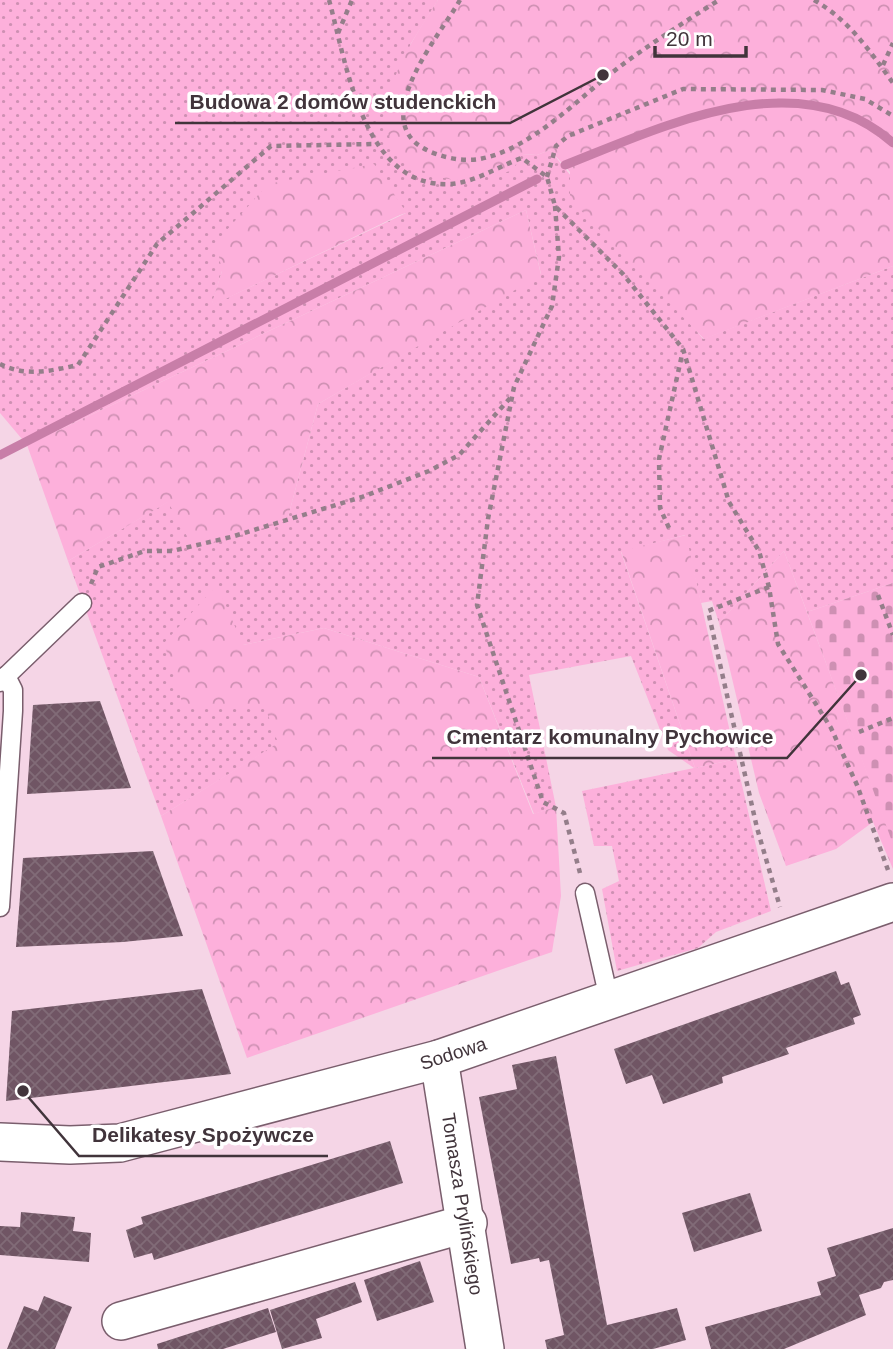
<svg xmlns="http://www.w3.org/2000/svg" width="893" height="1349" font-family="Helvetica,sans-serif">
  <defs>
    <pattern id="grass-dots" width="8" height="8" patternUnits="userSpaceOnUse" patternTransform="scale(1.75)"><rect width="8" height="8" fill="#fdb0db"/><path d="M2 2h.1M6 6h.1" fill="none" stroke="#ce90b3" stroke-width="1.8" stroke-linecap="round"/></pattern>
    <pattern id="forest-crowns" width="20" height="18" patternUnits="userSpaceOnUse" patternTransform="scale(1.75)"><rect width="20" height="18" fill="#fdb0db"/><path d="M2 6a3 3 0 1 1 6 0M12 15a3 3 0 1 1 6 0" fill="none" stroke="#ce90b3"/></pattern>
    <pattern id="cemetery-stones" width="16" height="16" patternUnits="userSpaceOnUse" patternTransform="scale(1.75)"><rect width="16" height="16" fill="#fdb0db"/><path d="M2 7V4a2 2 0 0 1 4 0v3zM10 15v-3a2 2 0 0 1 4 0v3z" fill="#ce90b3"/></pattern>
    <pattern id="building-cross-hatch" width="8" height="8" patternUnits="userSpaceOnUse" patternTransform="scale(1.75)"><rect width="8" height="8" fill="#705564"/><path d="M0 0l8 8M0 8l8-8" fill="none" stroke="#816b77"/></pattern>
  </defs>
  <rect width="100%" height="100%" fill="#f5d5e6"/>
  <path fill="url(#grass-dots)" fill-rule="evenodd" d="M0,0H438L410,45L522,154L537,155L550,150L703,339L893,266V583L807,612L784,551L719,623L712,601L701,603L685,535L621,552L695,768L736,759L771,911L716,932L698,948L617,971L602,889L619,881L612,846H594L582,791L694,768L668,750L631,656L529,675L556,807L534,814L479,677L324,628L243,645L279,743L161,816L68,561L169,501L287,521L318,404L541,274L526,210L27,445L0,413ZM406,213L212,305V304L222,271Z"/>
  <g fill="url(#forest-crowns)">
    <path d="M438,0H893V266L704,339L570,199V172L550,150L537,155L522,154L512,171C495,174 476,181 459,180C442,180 422,172 409,162C354,124 412,41 438,0Z"/>
    <path d="M374,164L406,212L211,306L222,271L216,242L268,184Z"/>
    <path d="M526,210L541,275L318,404L287,521L194,549L168,502L68,561L27,445Z"/>
    <path d="M686,535L736,759L695,768L621,551Z"/>
    <path d="M784,551L893,842V869L873,822L836,849L786,866L759,793L719,623Z"/>
    <path d="M217,585L243,645L324,628L479,677L533,814L556,807L561,896L552,952L247,1058L161,816L278,743L265,707L184,708L164,643Z"/>
  </g>
  <path fill="url(#cemetery-stones)" d="M893,583V844L807,612Z"/>
  <g fill="none" stroke-linecap="round" stroke-linejoin="round">
    <g stroke="#c87ea8" stroke-width="9">
      <path d="M565,165C662,127 800,59 893,143"/>
      <path d="M0,455L537,179"/>
    </g>
  </g>
  <g fill="url(#building-cross-hatch)">
    <path d="M100,701L131,788L27,794L33,705Z"/>
    <path d="M153,851L183,936L123,942L16,947L23,858Z"/>
    <path d="M836,971L841,985L849,982L861,1015L853,1018L855,1024L786,1048L789,1054L722,1077L723,1083L663,1104L652,1075L626,1084L614,1049Z"/>
    <path d="M202,989L231,1074L6,1101L12,1011Z"/>
    <path d="M556,1056L607,1325L677,1308L686,1340L653,1349H547L545,1340L564,1335L549,1260L540,1262L539,1258L511,1264L479,1097L517,1089L512,1065Z"/>
    <path d="M390,1141L403,1183L154,1260L152,1253L134,1258L126,1230L143,1224L141,1217Z"/>
    <path d="M750,1193L762,1231L694,1252L682,1213Z"/>
    <path d="M21,1212L75,1217L73,1231L91,1233L89,1262L0,1255V1226L20,1227Z"/>
    <path d="M893,1228V1280L884,1282L881,1288L859,1295L866,1315L784,1349H711L705,1327L821,1295L817,1282L836,1276L827,1248Z"/>
    <path d="M420,1261L434,1302L377,1321L364,1280Z"/>
    <path d="M355,1282L362,1302L316,1319L322,1338L282,1349L270,1310Z"/>
    <path d="M44,1296L72,1307L55,1349H7L24,1306L38,1311Z"/>
    <path d="M268,1308L276,1332L223,1349H158L157,1344Z"/>
  </g>
  <g fill="none" stroke-linecap="round" stroke-linejoin="round">
    <g stroke="#7a5e6d" stroke-width="21">
      <g id="service">
        <path d="M0,682L82,603"/>
        <path d="M585,893L609,999"/>
        <path d="M0,907L13,711V690L6,676"/>
      </g>
    </g>
    <g stroke="#7a5e6d" stroke-width="40">
      <g id="minor">
        <path d="M439,1059L485,1349"/>
        <path d="M0,1142L70,1145L120,1143L439,1059L893,902"/>
        <path d="M121,1321L468,1223"/>
      </g>
    </g>
    <g stroke="#947e8a" stroke-width="4.5" stroke-dasharray="5 5" stroke-linecap="butt">
      <path d="M329,0C347,65 363,189 451,184C476,182 499,166 522,158L547,177L555,206L623,274L683,349L729,502L759,551L769,587L778,644L831,728L857,785L888,870"/>
      <path d="M460,0C441,34 369,117 423,148C439,157 461,162 480,159C534,148 579,97 622,65C653,42 686,21 719,0"/>
      <path d="M814,0C850,21 869,50 893,83"/>
      <path d="M338,33L352,0"/>
      <path d="M883,65L893,43"/>
      <path d="M547,177L556,146L568,136L683,89L822,90L865,99L893,116"/>
      <path d="M555,206L559,257L552,306L514,387L488,519L477,605L543,802L564,813L580,873"/>
      <path d="M0,364C26,377 50,371 78,365L157,244L271,146L376,144"/>
      <path d="M669,528L660,508L659,459L683,350"/>
      <path d="M91,584L98,567L145,551H172L231,537L362,497L429,471L459,455L512,396"/>
      <path d="M769,587L708,611L757,828L780,907"/>
      <path d="M878,595L893,635"/>
      <path d="M859,732L893,718"/>
    </g>
    <use href="#service" stroke="#fff" stroke-width="18"/>
    <use href="#minor" stroke="#fff" stroke-width="37"/>
  </g>
  <g text-anchor="middle" stroke-width="7" stroke-linejoin="round" paint-order="stroke">
    <g font-size="19" fill="#41343b" stroke="#fff">
      <text transform="translate(453 1053) rotate(-18)" y="7">Sodowa</text>
      <text transform="translate(463 1204) rotate(81)" y="7">Tomasza Prylińskiego</text>
    </g>
  </g>
  <path fill="none" stroke="#41343b" stroke-width="2.5" d="M603 75L510 123H175M861 675L787 758H432M23 1091L79 1156H328"/>
  <g fill="#41343b" stroke="#fff" stroke-width="2.5">
    <circle cx="603" cy="75" r="7"/>
    <circle cx="861" cy="675" r="7"/>
    <circle cx="23" cy="1091" r="7"/>
  </g>
  <g font-size="21" text-anchor="middle" font-weight="bold" fill="#41343b" stroke="#fff" stroke-width="7" stroke-linejoin="round" paint-order="stroke">
    <text x="343" y="109">Budowa 2 domów studenckich</text>
    <text x="610" y="744">Cmentarz komunalny Pychowice</text>
    <text x="203" y="1142">Delikatesy Spożywcze</text>
  </g>
  <path d="M655 46v10h91v-10" fill="none" stroke="#41343b" stroke-width="3.5"/>
  <text x="666" y="46" font-size="21" fill="#41343b" stroke="#ffffff" stroke-width="5" paint-order="stroke">20 m</text>
</svg>
